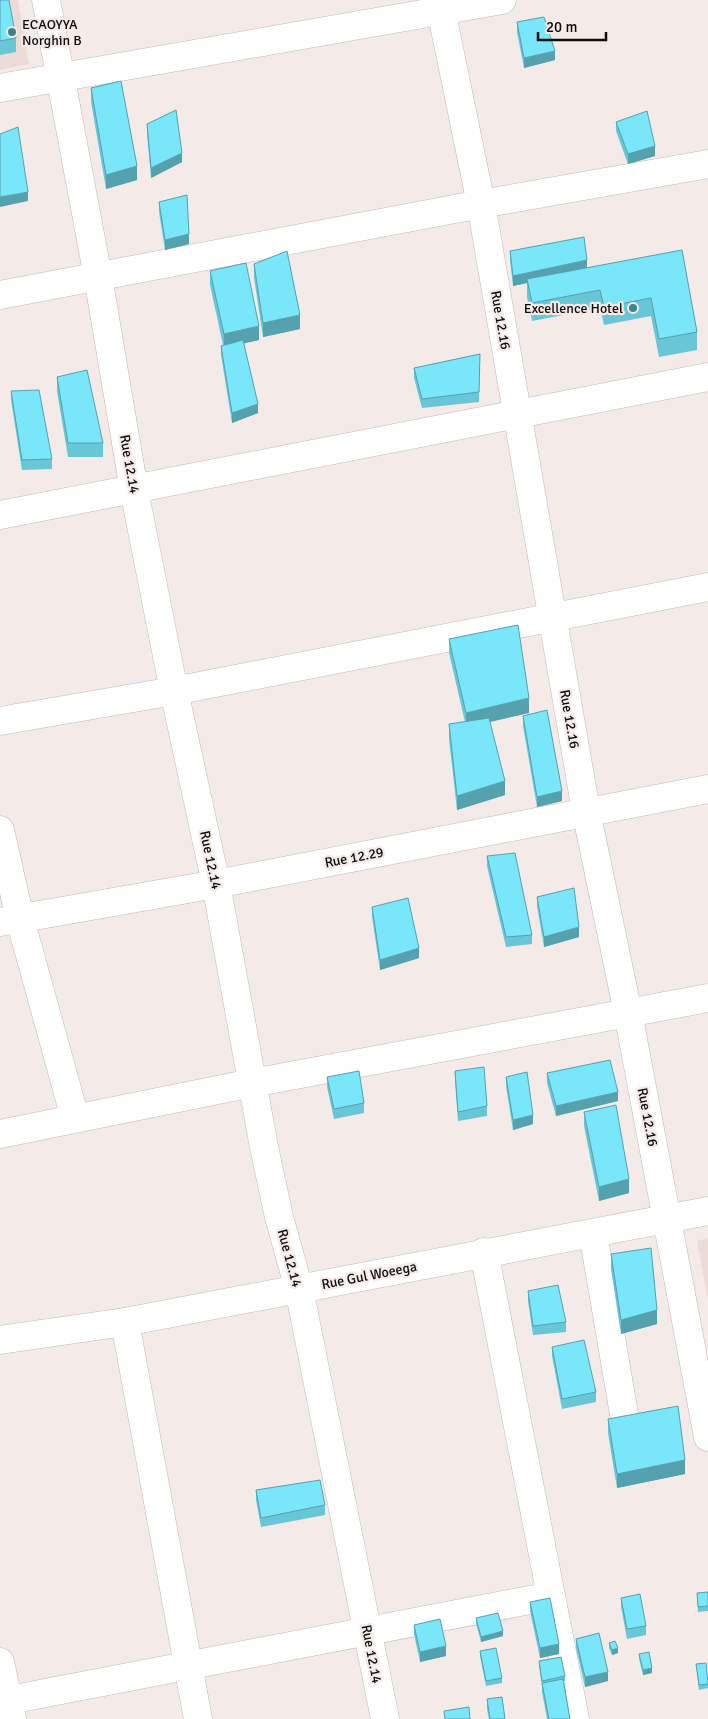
<svg xmlns="http://www.w3.org/2000/svg" width="708" height="1719" font-family="Signika,sans-serif">
  <rect width="100%" height="100%" fill="#f4ebe9"/>
  <g fill="#ecdbd7">
    <path d="M0,0H18L29,64L0,70Z"/>
    <path d="M708,1238V1300L697,1241Z"/>
  </g>
  <g fill="none" stroke-linecap="round" stroke-linejoin="round">
    <g stroke="#c2b9b7" stroke-width="29">
      <g id="minor">
        <path d="M46,0L98,277L134,490L174,691L216,884L264,1147L279,1217L299,1289L385,1719"/>
        <path d="M439,0L481,204L586,811L628,1013L708,1437"/>
        <path d="M0,88L502,0"/>
        <path d="M0,295L481,204L708,164"/>
        <path d="M0,515L708,377"/>
        <path d="M0,721L174,691L708,587"/>
        <path d="M0,830L20,919L75,1118"/>
        <path d="M0,922L216,884L708,789"/>
        <path d="M0,1134L252,1083L708,998"/>
        <path d="M593,1233L624,1414"/>
        <path d="M484,1252L575,1719"/>
        <path d="M125,1322L198,1719"/>
        <path d="M0,1340L125,1322L708,1211"/>
        <path d="M0,1662L12,1718"/>
        <path d="M9,1700L551,1596"/>
      </g>
    </g>
    <use href="#minor" stroke="#fff" stroke-width="28"/>
  </g>
  <g fill="#68c6d6">
    <path d="M0,0L16,38V52L0,55Z"/>
    <path d="M517,22L555,60L524,68L517,32Z"/>
    <path d="M91,88L137,180L106,189L91,102Z"/>
    <path d="M616,122L655,156L628,164L616,131Z"/>
    <path d="M147,124L182,162L151,178L147,134Z"/>
    <path d="M159,202L189,244L165,250L159,212Z"/>
    <path d="M682,250L697,332V350L659,357L651,316L604,325L600,308L532,321L527,297V283L513,286L510,260V251L587,268Z"/>
    <path d="M254,264L300,329L263,337L254,278Z"/>
    <path d="M210,271L259,340L244,343L258,413L232,423L221,355V346L223,345L210,285Z"/>
    <path d="M480,354L479,402L422,408L414,378V368Z"/>
    <path d="M57,377L103,443V457H68L57,391Z"/>
    <path d="M11,391L52,459V469L22,470L11,400Z"/>
    <path d="M449,639L529,713L490,722L505,795L457,810L449,739V724L465,722L449,653Z"/>
    <path d="M523,716L562,801L537,807L523,726Z"/>
    <path d="M487,856L532,935V944L506,947L487,866Z"/>
    <path d="M537,897L579,937L544,947L537,906Z"/>
    <path d="M372,907L419,958L380,970L372,917Z"/>
    <path d="M455,1071L487,1106V1116L458,1121L455,1081Z"/>
    <path d="M547,1073L618,1101L556,1116L547,1083Z"/>
    <path d="M327,1077L364,1103V1113L334,1119L327,1087Z"/>
    <path d="M506,1077L533,1124L513,1130L506,1086Z"/>
    <path d="M584,1112L629,1193L599,1201L584,1126Z"/>
    <path d="M611,1254L657,1324L621,1334L611,1269Z"/>
    <path d="M528,1291L566,1322V1332L533,1335L528,1301Z"/>
    <path d="M552,1347L596,1392V1402L562,1409L552,1356Z"/>
    <path d="M608,1419L685,1474L617,1488L608,1433Z"/>
    <path d="M256,1490L325,1505V1515L261,1527L256,1500Z"/>
    <path d="M708,1592V1611L698,1612L697,1593Z"/>
    <path d="M621,1598L646,1626V1635L627,1639L621,1607Z"/>
    <path d="M530,1602L559,1654L540,1658L530,1611Z"/>
    <path d="M476,1618L503,1636L481,1642L476,1623Z"/>
    <path d="M414,1625L446,1656L420,1662L414,1634Z"/>
    <path d="M576,1639L608,1681L585,1687L576,1648Z"/>
    <path d="M609,1643L618,1653L612,1655L609,1648Z"/>
    <path d="M480,1651L502,1678V1683L486,1686L480,1656Z"/>
    <path d="M639,1654L652,1673L643,1675L639,1659Z"/>
    <path d="M539,1661L565,1676V1681H564L570,1719H547L542,1692V1686L539,1666Z"/>
    <path d="M696,1664L708,1679V1688L699,1690Z"/>
    <path d="M487,1699L505,1719H489L487,1709Z"/>
  </g>
  <g fill="#55a1ae">
    <path d="M555,51V60L524,68V58Z"/>
    <path d="M655,146V156L628,164V154Z"/>
    <path d="M182,153V162L151,178V168Z"/>
    <path d="M137,166V180L106,189V175Z"/>
    <path d="M28,192V201L0,207V197Z"/>
    <path d="M189,234V244L165,250V240Z"/>
    <path d="M587,260V270L527,279V283L513,286V276Z"/>
    <path d="M300,315V329L263,337V323Z"/>
    <path d="M259,326V340L224,348V334Z"/>
    <path d="M258,404V413L232,423V413Z"/>
    <path d="M529,698V713L466,727V713Z"/>
    <path d="M505,781V795L457,810V796Z"/>
    <path d="M562,791V801L537,807V797Z"/>
    <path d="M579,927V937L544,947V937Z"/>
    <path d="M419,948V958L380,970V960Z"/>
    <path d="M618,1092V1101L556,1116V1106Z"/>
    <path d="M533,1115V1124L513,1130V1120Z"/>
    <path d="M629,1179V1193L599,1201V1187Z"/>
    <path d="M657,1310V1324L621,1334V1320Z"/>
    <path d="M685,1460V1474L617,1488V1474Z"/>
    <path d="M503,1631V1636L481,1642V1637Z"/>
    <path d="M559,1644V1654L540,1658V1648Z"/>
    <path d="M446,1646V1656L420,1662V1652Z"/>
    <path d="M618,1648V1653L612,1655V1650Z"/>
    <path d="M652,1668V1673L643,1675V1670Z"/>
    <path d="M608,1672V1681L585,1687V1677Z"/>
  </g>
  <g fill="#79e6f9" stroke="#55a1ae">
    <path d="M0,0H9L16,38L0,41Z"/>
    <path d="M544,17L555,51L524,58L517,22Z"/>
    <path d="M121,81L137,166L106,175L91,88Z"/>
    <path d="M176,110L182,153L151,168L147,124Z"/>
    <path d="M647,111L655,146L628,154L616,122Z"/>
    <path d="M18,127L28,192L0,197V134Z"/>
    <path d="M187,195L189,234L165,240L159,202Z"/>
    <path d="M584,237L587,260L513,276L510,251Z"/>
    <path d="M682,250L697,332L659,339L651,298L604,307L600,290L532,303L527,279Z"/>
    <path d="M287,251L300,315L263,323L254,264Z"/>
    <path d="M246,263L259,326L224,334L210,271Z"/>
    <path d="M243,340L258,404L232,413L221,346Z"/>
    <path d="M480,354L479,392L422,399L414,368Z"/>
    <path d="M87,370L103,443H68L57,377Z"/>
    <path d="M39,390L52,459L22,460L11,391Z"/>
    <path d="M518,625L529,698L466,713L449,639Z"/>
    <path d="M547,710L562,791L537,797L523,716Z"/>
    <path d="M489,718L505,781L457,796L449,724Z"/>
    <path d="M515,853L532,935L506,937L487,856Z"/>
    <path d="M574,888L579,927L544,937L537,897Z"/>
    <path d="M408,898L419,948L380,960L372,907Z"/>
    <path d="M610,1060L618,1092L556,1106L547,1073Z"/>
    <path d="M484,1067L487,1106L458,1112L455,1071Z"/>
    <path d="M359,1071L364,1103L334,1109L327,1077Z"/>
    <path d="M527,1072L533,1115L513,1120L506,1077Z"/>
    <path d="M616,1105L629,1179L599,1187L584,1112Z"/>
    <path d="M651,1248L657,1310L621,1320L611,1254Z"/>
    <path d="M558,1285L566,1322L533,1326L528,1291Z"/>
    <path d="M584,1340L596,1392L562,1399L552,1347Z"/>
    <path d="M678,1406L685,1460L617,1474L608,1419Z"/>
    <path d="M320,1480L325,1505L261,1518L256,1490Z"/>
    <path d="M708,1592V1606L698,1607L697,1593Z"/>
    <path d="M640,1594L646,1626L627,1629L621,1598Z"/>
    <path d="M550,1598L559,1644L540,1648L530,1602Z"/>
    <path d="M498,1613L503,1631L481,1637L476,1618Z"/>
    <path d="M440,1619L446,1646L420,1652L414,1625Z"/>
    <path d="M599,1633L608,1672L585,1677L576,1639Z"/>
    <path d="M615,1641L618,1648L612,1650L609,1643Z"/>
    <path d="M496,1648L502,1678L486,1681L480,1651Z"/>
    <path d="M649,1652L652,1668L643,1670L639,1654Z"/>
    <path d="M561,1657L565,1676L542,1681L539,1661Z"/>
    <path d="M706,1663L708,1684L699,1685L696,1664Z"/>
    <path d="M563,1679L570,1719H549L542,1683Z"/>
    <path d="M502,1697L505,1719H490L487,1699Z"/>
    <path d="M469,1707L470,1719H445L444,1711Z"/>
  </g>
  <g fill="#3d838f" stroke="#f4ebe9" stroke-width="2">
    <circle cx="12" cy="32" r="5"/>
    <circle cx="633" cy="308" r="5"/>
  </g>
  <g text-anchor="middle" stroke-width="4.5" stroke-linejoin="round" paint-order="stroke">
    <g font-size="14" fill="#0f0c0c" stroke="#f4ebe9" text-anchor="start">
      <text x="22" y="29">ECAOYYA<tspan x="22" dy="16">Norghin B</tspan></text>
      <text x="623" y="313" text-anchor="end">Excellence Hotel</text>
    </g>
    <g font-size="14" fill="#0f0c0c" stroke="#f4ebe9">
      <text transform="translate(501 320) rotate(80)" y="5">Rue 12.16</text>
      <text transform="translate(130 464) rotate(80)" y="5">Rue 12.14</text>
      <text transform="translate(570 719) rotate(80)" y="5">Rue 12.16</text>
      <text transform="translate(354 857) rotate(-11)" y="5">Rue 12.29</text>
      <text transform="translate(211 860) rotate(78)" y="5">Rue 12.14</text>
      <text transform="translate(648 1117) rotate(79)" y="5">Rue 12.16</text>
      <text transform="translate(290 1258) rotate(75)" y="5">Rue 12.14</text>
      <text transform="translate(369 1275) rotate(-11)" y="5">Rue Gul Woeega</text>
      <text transform="translate(372 1654) rotate(79)" y="5">Rue 12.14</text>
    </g>
  </g>
  <path d="M538 32v8h68v-8" fill="none" stroke="#0f0c0c" stroke-width="2.5"/>
  <text x="546" y="32" font-size="15" fill="#0f0c0c" stroke="#f4ebe9" stroke-width="4" paint-order="stroke">20 m</text>
</svg>
